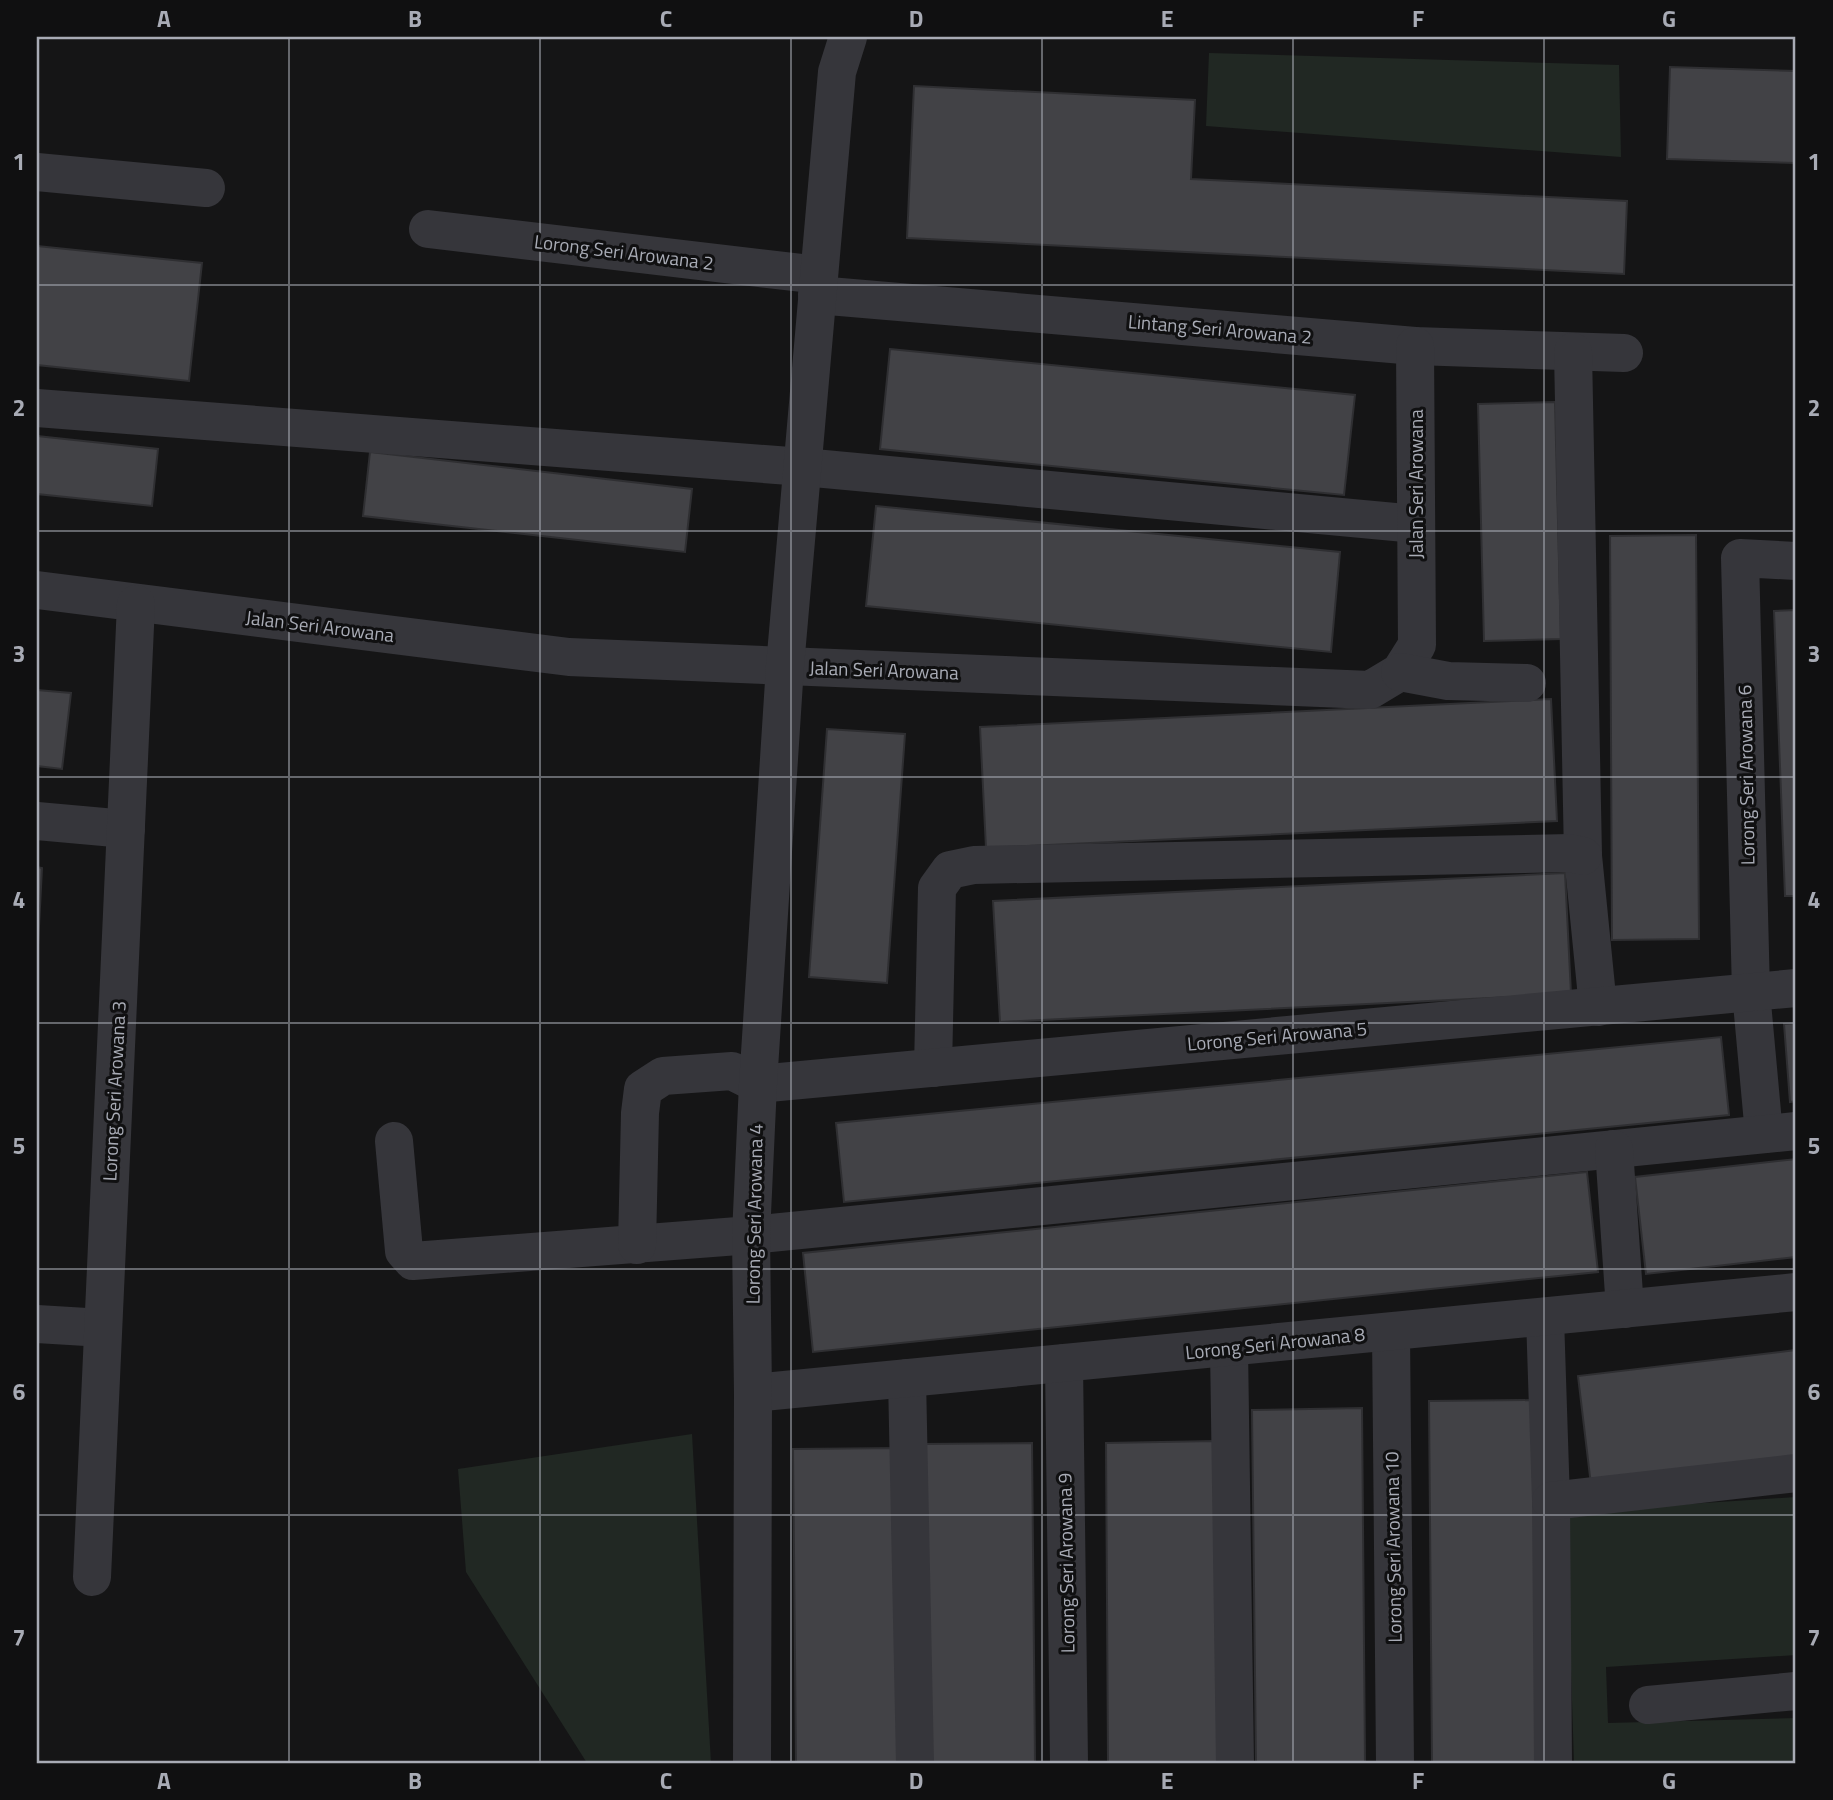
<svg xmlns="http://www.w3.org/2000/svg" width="1833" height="1800" font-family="'Titillium Web',sans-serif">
  <rect width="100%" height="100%" fill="#151516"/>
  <g fill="#212823">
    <path d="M1209,53L1619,65L1621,157L1206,126Z"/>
    <path d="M692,1434L711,1763H587L466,1572L458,1469Z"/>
    <path d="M1796,1497V1655L1606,1667L1608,1723L1796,1718V1763H1574L1566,1512Z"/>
  </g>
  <g fill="#424246" stroke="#2f2f32" stroke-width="2">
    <path d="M1670,67L1796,71V163L1667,159Z"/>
    <path d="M914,86L1195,100L1191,179L1627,201L1624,274L907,238Z"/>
    <path d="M37,246L202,263L189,381L37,365Z"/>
    <path d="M890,349L1355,395L1344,495L880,449Z"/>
    <path d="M1555,402L1561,639L1484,641L1478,404Z"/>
    <path d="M37,436L158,449L152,506L37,494Z"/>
    <path d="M370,452L692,489L685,552L363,516Z"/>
    <path d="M876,506L1340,552L1331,652L866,606Z"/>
    <path d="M1696,535L1699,939L1612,940L1610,536Z"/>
    <path d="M1796,610V896H1785L1774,611Z"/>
    <path d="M37,690L71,693L62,769L37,766Z"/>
    <path d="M1551,699L1557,821L986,848L980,727Z"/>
    <path d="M827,729L905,734L887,983L809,977Z"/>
    <path d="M37,867L42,868L37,965Z"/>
    <path d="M1565,873L1571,994L1000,1022L993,901Z"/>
    <path d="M1796,1023V1101L1790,1102L1784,1024Z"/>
    <path d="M1721,1037L1729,1115L844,1202L836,1123Z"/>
    <path d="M1796,1159V1257L1646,1274L1635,1177Z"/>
    <path d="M1587,1172L1598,1272L813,1352L803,1253Z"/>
    <path d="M1796,1350V1460L1591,1485L1578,1376Z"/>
    <path d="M1538,1400L1542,1763H1432L1429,1401Z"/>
    <path d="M1362,1408L1365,1763H1256L1252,1410Z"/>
    <path d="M1215,1441L1218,1763H1108L1106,1443Z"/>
    <path d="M1032,1443L1035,1763H925L922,1444Z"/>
    <path d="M902,1448L905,1763H796L793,1449Z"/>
  </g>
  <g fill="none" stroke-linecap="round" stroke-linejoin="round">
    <g stroke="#36363b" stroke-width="38">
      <path d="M37,172L206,188"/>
      <path d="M428,229L819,275"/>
      <path d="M817,295L1415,346L1624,353"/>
      <path d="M1573,352L1583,856L1598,1007"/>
      <path d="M37,408L803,467L1416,524"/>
      <path d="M37,590L569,657L1370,690L1400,672L1417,645L1415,346"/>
      <path d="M1400,672L1448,681L1527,683"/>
      <path d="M37,821L126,829"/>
      <path d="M933,1068L937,888L950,870L974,865L1570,853L1583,856"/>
      <path d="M1764,1134L1751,992L1740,558L1796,561"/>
      <path d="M394,1141L404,1251L413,1261L751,1235L1796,1131"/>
      <path d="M1614,1149L1625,1309"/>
      <path d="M637,1245L640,1113L643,1089L663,1076L732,1071L758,1084L1796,988"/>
      <path d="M1545,1317L1551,1501L1553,1763"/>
      <path d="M37,1324L103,1328"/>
      <path d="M1391,1332L1395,1763"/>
      <path d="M1229,1347L1235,1763"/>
      <path d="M1064,1363L1069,1763"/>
      <path d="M907,1378L915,1763"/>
      <path d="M753,1393L1796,1292"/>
      <path d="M1551,1501L1796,1473"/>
      <path d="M92,1577L136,604"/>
      <path d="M1648,1705L1796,1691"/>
      <path d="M752,1763L753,1393L751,1235L758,1084L785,666L837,72L848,37"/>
    </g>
  </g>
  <path fill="none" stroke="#a8abb5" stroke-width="2" stroke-opacity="0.55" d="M289,37V1763M540,37V1763M791,37V1763M1042,37V1763M1293,37V1763M1544,37V1763M37,285H1796M37,531H1796M37,777H1796M37,1023H1796M37,1269H1796M37,1515H1796"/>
  <g text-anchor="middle" stroke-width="6" stroke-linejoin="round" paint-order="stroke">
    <g font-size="19" fill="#a8abb5" stroke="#101011">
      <text transform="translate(624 252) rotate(7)" y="7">Lorong Seri Arowana 2</text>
      <text transform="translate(1220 329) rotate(5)" y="7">Lintang Seri Arowana 2</text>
      <text transform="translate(1416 484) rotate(-90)" y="7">Jalan Seri Arowana</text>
      <text transform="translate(320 626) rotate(7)" y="7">Jalan Seri Arowana</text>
      <text transform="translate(884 670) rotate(2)" y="7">Jalan Seri Arowana</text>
      <text transform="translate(1746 775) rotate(-91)" y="7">Lorong Seri Arowana 6</text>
      <text transform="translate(1277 1036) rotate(-5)" y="7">Lorong Seri Arowana 5</text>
      <text transform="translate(114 1091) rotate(-87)" y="7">Lorong Seri Arowana 3</text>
      <text transform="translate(754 1214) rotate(-89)" y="7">Lorong Seri Arowana 4</text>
      <text transform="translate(1275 1343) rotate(-6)" y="7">Lorong Seri Arowana 8</text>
      <text transform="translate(1393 1547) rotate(-91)" y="7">Lorong Seri Arowana 10</text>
      <text transform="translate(1066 1563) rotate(-91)" y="7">Lorong Seri Arowana 9</text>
    </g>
  </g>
  <rect width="1833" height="1800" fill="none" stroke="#101011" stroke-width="77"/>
  <rect x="38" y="38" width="1756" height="1724" fill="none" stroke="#a8abb5" stroke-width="2.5"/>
  <g font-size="23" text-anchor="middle" font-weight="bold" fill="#a8abb5">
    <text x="164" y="27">A</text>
    <text x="415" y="27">B</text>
    <text x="666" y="27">C</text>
    <text x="916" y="27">D</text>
    <text x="1167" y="27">E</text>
    <text x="1418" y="27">F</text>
    <text x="1669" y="27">G</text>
    <text x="19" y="170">1</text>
    <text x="1814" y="170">1</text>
    <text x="19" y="416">2</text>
    <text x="1814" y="416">2</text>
    <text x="19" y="662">3</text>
    <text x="1814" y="662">3</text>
    <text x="19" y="908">4</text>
    <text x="1814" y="908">4</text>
    <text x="19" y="1154">5</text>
    <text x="1814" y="1154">5</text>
    <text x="19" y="1400">6</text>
    <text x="1814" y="1400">6</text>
    <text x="19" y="1646">7</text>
    <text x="1814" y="1646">7</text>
    <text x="164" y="1789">A</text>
    <text x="415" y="1789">B</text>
    <text x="666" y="1789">C</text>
    <text x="916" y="1789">D</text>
    <text x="1167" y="1789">E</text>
    <text x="1418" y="1789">F</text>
    <text x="1669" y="1789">G</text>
  </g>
</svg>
